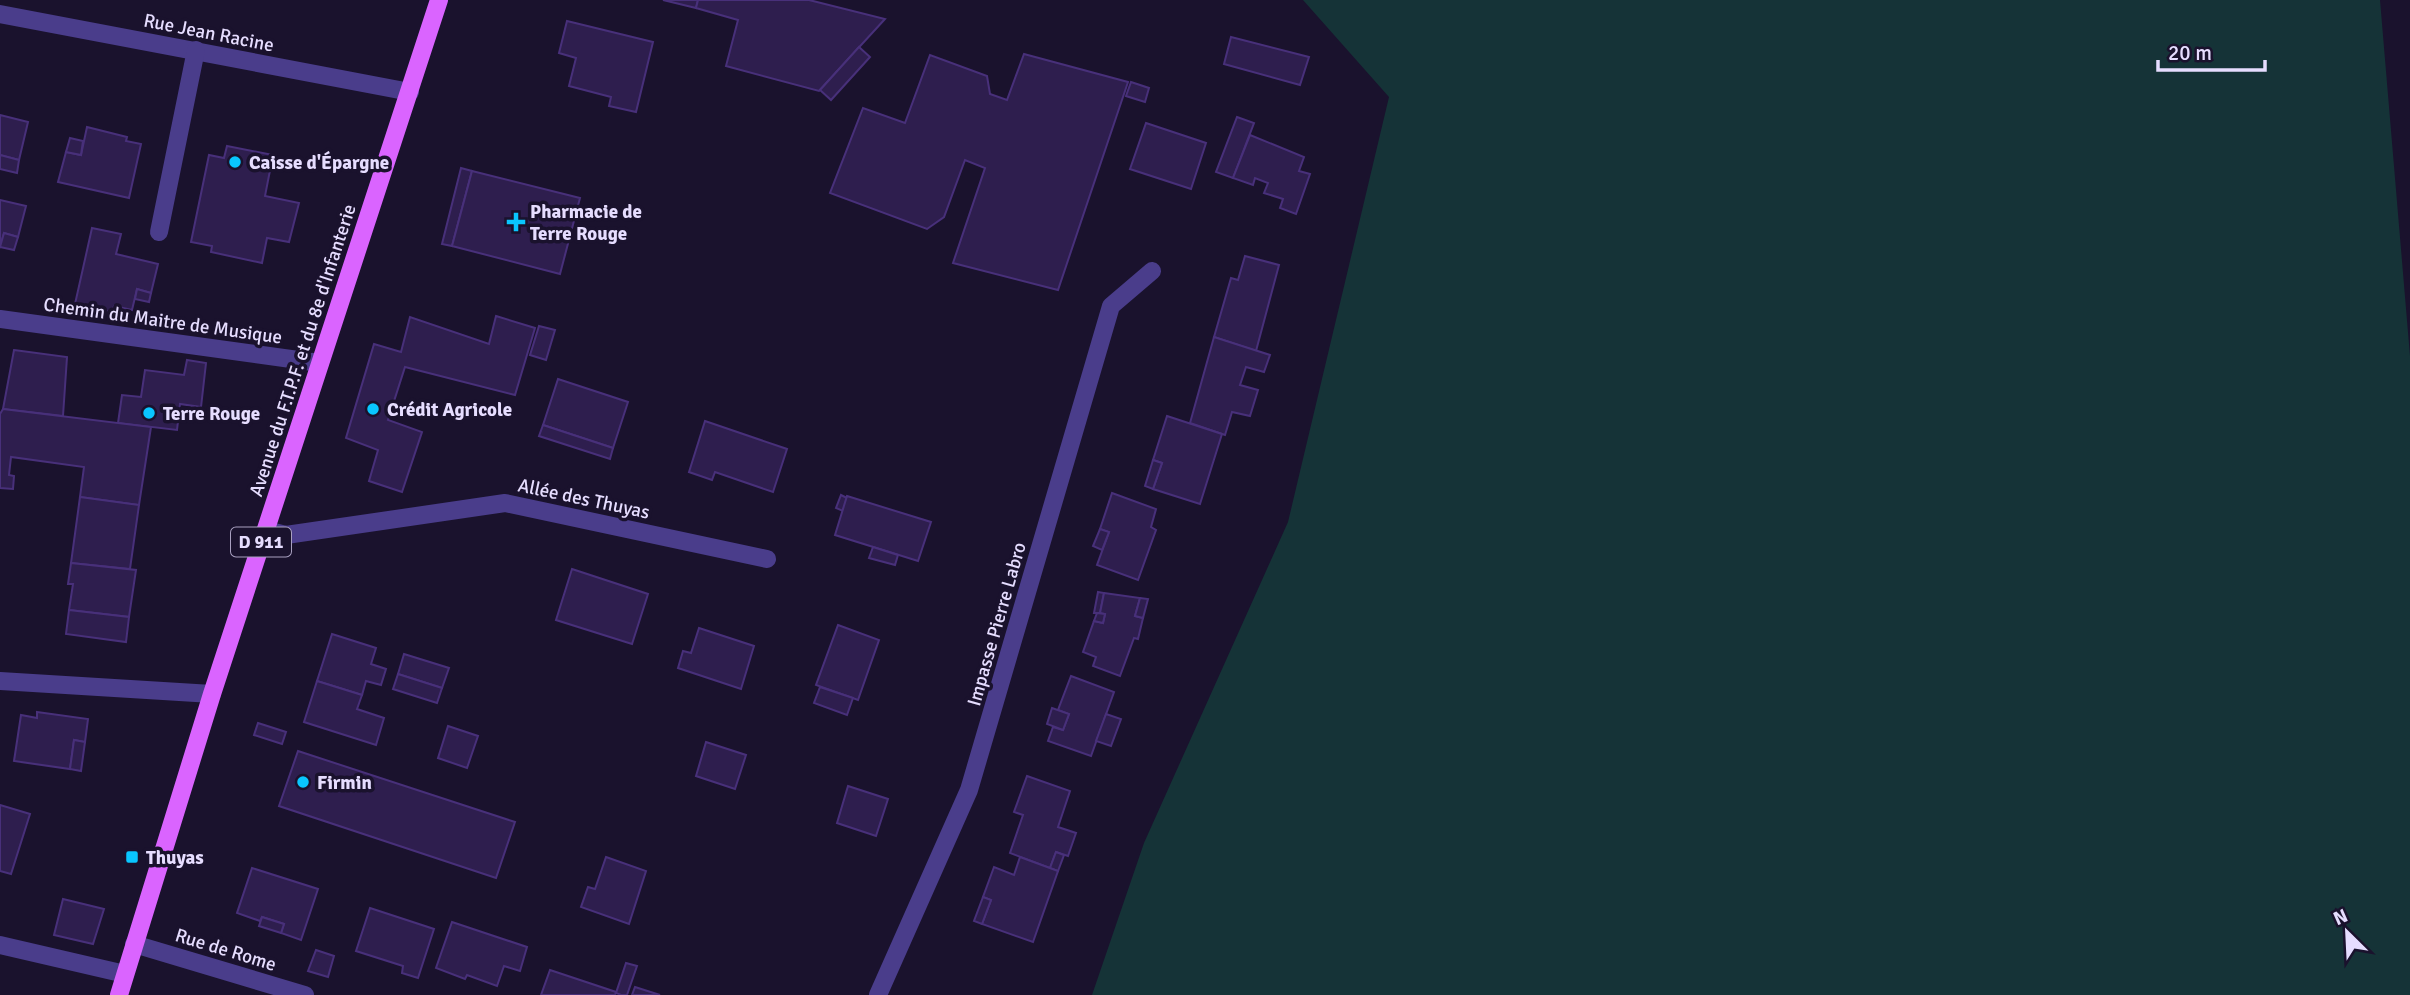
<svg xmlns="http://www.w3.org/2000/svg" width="2410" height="995" font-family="Signika,sans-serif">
  <rect width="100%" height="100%" fill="#1a122d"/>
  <path fill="#153337" d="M1303,0H2380L2410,356V995H1092L1144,843L1288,522L1389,97Z"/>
  <g fill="#2e1e4e" stroke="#48307a" stroke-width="2">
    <path d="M663,0H698L696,8Z"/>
    <path d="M698,0H809L885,19L819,91L726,66L738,20L696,8Z"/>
    <path d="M567,21L653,42L636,112L609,106L611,97L569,86L576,58L559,53Z"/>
    <path d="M1231,37L1309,57L1300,85L1224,64Z"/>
    <path d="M859,47L870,57L831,100L820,90Z"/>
    <path d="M1024,54L1128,82L1058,290L953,263L985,168L965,160L944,217L927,229L830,193L863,108L905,123L930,55L987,76L990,94L1007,100Z"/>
    <path d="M1131,82L1149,88L1145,102L1126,96Z"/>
    <path d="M0,115L28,122L19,160L0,155Z"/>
    <path d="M1237,117L1254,123L1233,178L1216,172Z"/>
    <path d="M1146,123L1206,143L1191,189L1130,169Z"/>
    <path d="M87,127L127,137L126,141L141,144L129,198L58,182L66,152L81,155Z"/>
    <path d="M1250,135L1304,157L1299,171L1310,174L1296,214L1280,208L1283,199L1264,193L1268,183L1255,178L1253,185L1233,178Z"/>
    <path d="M70,138L83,141L81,155L66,152Z"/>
    <path d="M227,146L273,155L265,196L299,203L289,242L267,238L262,263L211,252L212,246L191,242L209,155L224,158Z"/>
    <path d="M0,155L19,160L17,173L0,169Z"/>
    <path d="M461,168L472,171L452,246L442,244Z"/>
    <path d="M472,171L580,198L560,274L452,246Z"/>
    <path d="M0,200L26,206L18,237L4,233L0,248Z"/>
    <path d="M92,228L121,234L116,254L158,264L151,293L137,289L132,310L114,306L112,312L75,304Z"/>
    <path d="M4,233L18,237L14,250L0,247Z"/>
    <path d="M1245,256L1279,265L1256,351L1214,337L1231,278L1238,280Z"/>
    <path d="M137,289L151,293L149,302L135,299Z"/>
    <path d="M496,316L535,328L515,395L405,367L388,420L422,432L402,492L369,481L378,450L346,438L374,344L401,352L410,317L489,344Z"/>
    <path d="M539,326L555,330L546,360L530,355Z"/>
    <path d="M1214,337L1270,355L1264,372L1246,367L1240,385L1258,390L1250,416L1232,412L1225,435L1190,423Z"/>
    <path d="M14,350L67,357L63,416L3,409Z"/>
    <path d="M187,360L206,363L201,407L180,404L177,430L118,423L122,395L141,397L145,370L184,375Z"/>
    <path d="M558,379L628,402L613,448L543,425Z"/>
    <path d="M3,409L151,427L139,505L80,497L84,467L11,457L9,475L14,476L13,489L0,488V414Z"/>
    <path d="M1167,416L1222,434L1200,504L1153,489L1162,463L1153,460Z"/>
    <path d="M705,421L787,449L773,492L715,472L712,480L689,472Z"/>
    <path d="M543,425L613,448L610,459L539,436Z"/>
    <path d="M1153,460L1162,463L1153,489L1145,486Z"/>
    <path d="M1112,493L1156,509L1151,527L1156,530L1138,580L1097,565L1109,532L1100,529Z"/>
    <path d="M841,495L847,498L843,511L836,508Z"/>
    <path d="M847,496L931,522L918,561L835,535Z"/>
    <path d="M80,497L139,505L130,569L71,563Z"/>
    <path d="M1100,529L1109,532L1102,550L1093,546Z"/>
    <path d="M873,547L898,555L895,565L869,558Z"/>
    <path d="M71,563L136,570L129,617L69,610L73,584H68Z"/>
    <path d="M572,569L648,594L632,644L556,620Z"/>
    <path d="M1098,592L1104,593L1100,613H1094Z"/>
    <path d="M1104,593L1140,598L1135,616L1143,618L1138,639L1134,638L1120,676L1093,666L1096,657L1083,652L1094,621L1103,623L1105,614L1100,613Z"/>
    <path d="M1140,598L1148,599L1143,618L1135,616Z"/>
    <path d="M69,610L129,617L126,642L66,634Z"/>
    <path d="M1097,613L1105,614L1103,623L1094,621Z"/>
    <path d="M838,625L879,640L858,700L816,685Z"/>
    <path d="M699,628L754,646L741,689L678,668L683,651L691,653Z"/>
    <path d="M332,634L376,648L371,664L386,669L381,685L366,681L362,695L317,681Z"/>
    <path d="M404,654L449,668L442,688L398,674Z"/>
    <path d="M398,674L442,688L437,703L393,689Z"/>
    <path d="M1071,676L1114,692L1091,756L1048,741L1053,727L1063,730L1069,714L1058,710Z"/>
    <path d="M317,681L362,695L357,709L384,718L376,745L304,722Z"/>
    <path d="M820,687L853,698L847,715L814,703Z"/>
    <path d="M1052,708L1069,714L1063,730L1047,724Z"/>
    <path d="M37,712L88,719L85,742L74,740L70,769L14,761L21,715L37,718Z"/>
    <path d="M1106,714L1121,719L1111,746L1096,741Z"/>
    <path d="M258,723L286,732L282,744L254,735Z"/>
    <path d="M448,726L478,736L467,768L438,758Z"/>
    <path d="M74,740L85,742L81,771L70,769Z"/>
    <path d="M706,742L746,755L735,789L696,776Z"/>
    <path d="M298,751L515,822L496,878L279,806Z"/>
    <path d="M1027,776L1070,791L1058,827L1076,833L1068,856L1056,852L1050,868L1010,853L1023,815L1014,812Z"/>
    <path d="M848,786L888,799L876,836L837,823Z"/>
    <path d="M0,805L30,814L11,874L0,871Z"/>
    <path d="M1056,852L1064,855L1058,871L1050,868Z"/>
    <path d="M606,857L646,871L629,924L581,907L588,887L595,889Z"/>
    <path d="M1020,857L1058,871L1033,942L982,924L991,900L983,897L994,867L1014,875Z"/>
    <path d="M252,868L318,889L301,940L281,933L284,924L262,917L260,921L237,913Z"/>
    <path d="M983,897L991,900L982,924L974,921Z"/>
    <path d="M63,899L104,909L93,944L54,935Z"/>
    <path d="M370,908L434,929L418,978L402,973L403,966L356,951Z"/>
    <path d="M262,917L284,924L281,933L259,926Z"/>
    <path d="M452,922L527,947L520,971L504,966L497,986L467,975L465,979L436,968Z"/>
    <path d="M316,950L334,956L328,977L308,971Z"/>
    <path d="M626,963L637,966L627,995H621L616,993Z"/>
    <path d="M550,970L616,992L615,995H541Z"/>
    <path d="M635,987L660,995H632Z"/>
  </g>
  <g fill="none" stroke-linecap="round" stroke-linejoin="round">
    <g stroke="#4a3d8b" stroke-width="18">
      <path d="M0,14L410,92"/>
      <path d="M159,232L196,50"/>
      <path d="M0,319L320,363"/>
      <path d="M266,530L286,535L505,503L767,559"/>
      <path d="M0,681L212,694"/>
      <path d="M134,944L305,995"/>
      <path d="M0,945L125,974"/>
      <path d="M878,995L969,790L1111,306L1152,271"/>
    </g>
    <path stroke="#da64ff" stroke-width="18" d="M119,995L212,694L439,0"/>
  </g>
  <g fill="#09c6ff" stroke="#1a122d" stroke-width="2.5">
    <circle cx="235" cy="162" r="7"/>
    <path d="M512.5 211.5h7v7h7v7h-7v7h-7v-7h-7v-7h7z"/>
    <circle cx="373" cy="409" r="7"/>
    <circle cx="149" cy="413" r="7"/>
    <circle cx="303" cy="782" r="7"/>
    <rect x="125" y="850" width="14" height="14" rx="3.5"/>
  </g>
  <g text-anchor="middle" stroke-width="7" stroke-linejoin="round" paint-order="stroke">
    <rect fill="#1a122d" stroke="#a9a0c0" stroke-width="2" x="231" y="527.5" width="60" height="29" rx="5"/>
    <g font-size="18" font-weight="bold" fill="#e6ddff">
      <text x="261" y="548">D 911</text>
    </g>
    <g font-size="19" fill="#e6ddff" stroke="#1a122d">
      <text transform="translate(209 32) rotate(11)" y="7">Rue Jean Racine</text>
      <text transform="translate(163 320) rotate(8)" y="7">Chemin du Maitre de Musique</text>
      <text transform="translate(302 350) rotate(-72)" y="7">Avenue du F.T.P.F. et du 8e d'Infanterie</text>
      <text transform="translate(584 498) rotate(12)" y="7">Allée des Thuyas</text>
      <text transform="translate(996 624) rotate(-74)" y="7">Impasse Pierre Labro</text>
      <text transform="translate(226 949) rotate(17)" y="7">Rue de Rome</text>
    </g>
    <g font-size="19" font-weight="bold" fill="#e6ddff" stroke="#1a122d" text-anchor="start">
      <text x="249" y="169">Caisse d'Épargne</text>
      <text x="530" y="218">Pharmacie de<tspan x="530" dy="22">Terre Rouge</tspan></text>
      <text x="387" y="416">Crédit Agricole</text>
      <text x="163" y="420">Terre Rouge</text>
      <text x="317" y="789">Firmin</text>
      <text x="146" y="864">Thuyas</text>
    </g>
  </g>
  <g transform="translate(2347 932) rotate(336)" stroke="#1a122d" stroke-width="5" paint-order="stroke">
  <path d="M0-5L12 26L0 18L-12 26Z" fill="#e6ddff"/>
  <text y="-10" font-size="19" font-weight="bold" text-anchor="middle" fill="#e6ddff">N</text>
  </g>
  <path d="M2158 60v10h107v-10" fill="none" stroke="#e6ddff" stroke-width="3.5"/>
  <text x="2168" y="60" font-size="21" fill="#e6ddff" stroke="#1a122d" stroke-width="5" paint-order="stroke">20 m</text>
</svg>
